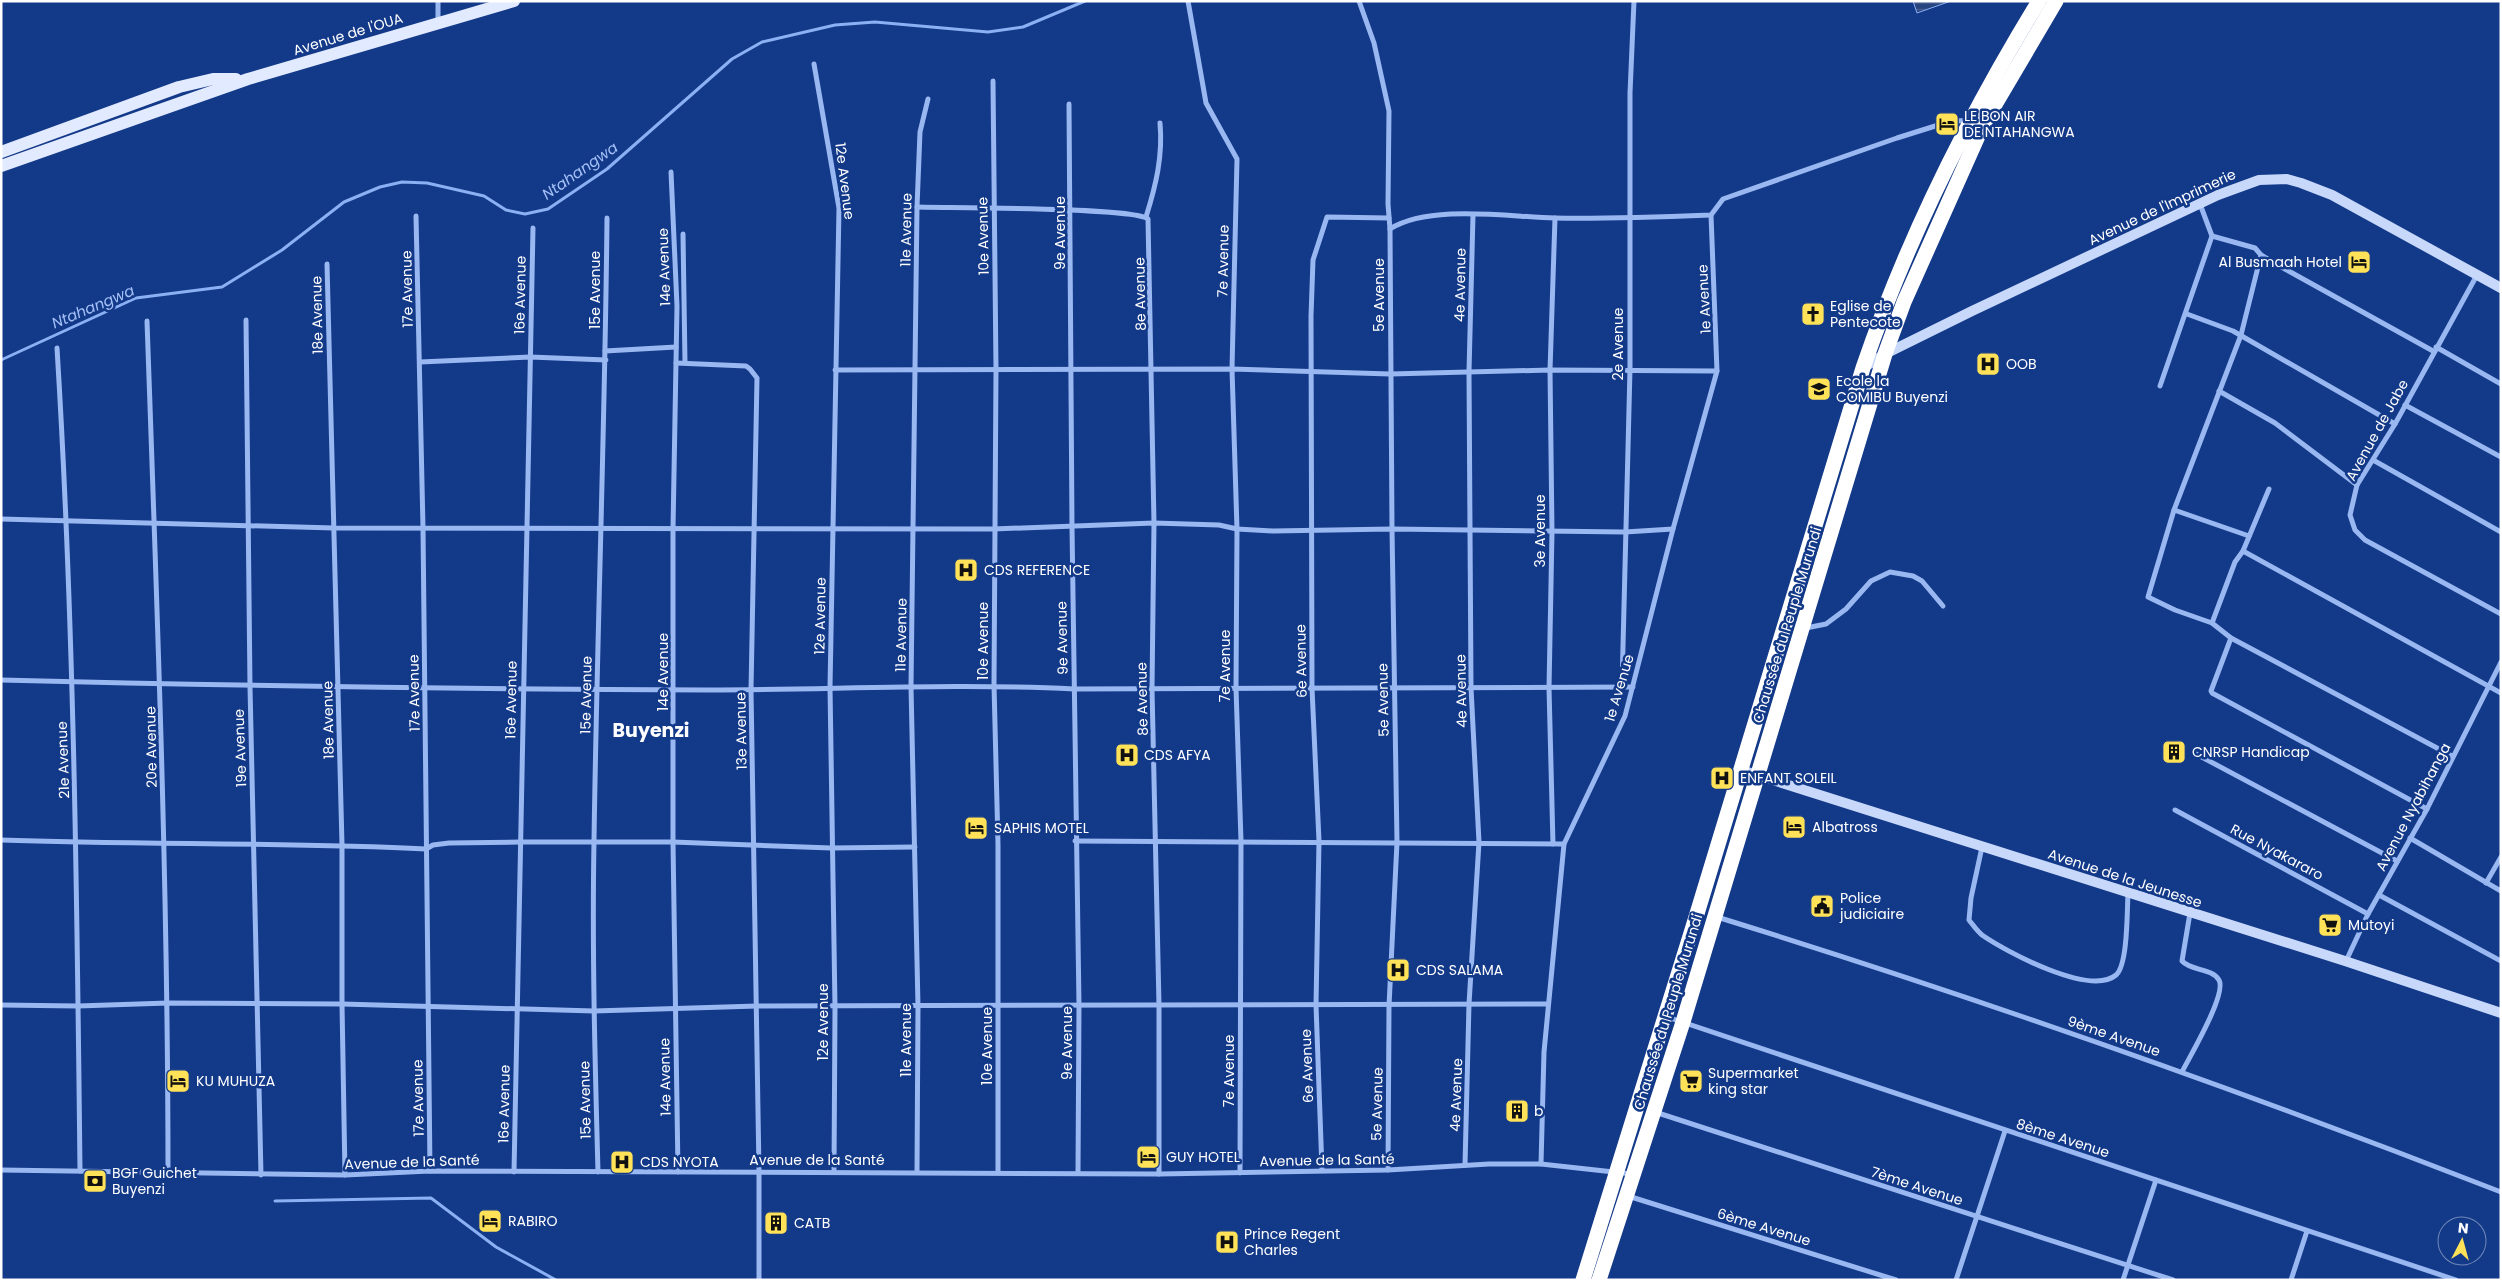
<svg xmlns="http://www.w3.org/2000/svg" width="2502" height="1281" font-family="Poppins,sans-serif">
  <defs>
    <pattern id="water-rules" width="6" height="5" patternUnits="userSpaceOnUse" patternTransform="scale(1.25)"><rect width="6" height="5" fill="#28447f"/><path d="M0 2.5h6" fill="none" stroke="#486092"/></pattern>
  </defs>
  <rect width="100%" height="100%" fill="#133989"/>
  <path fill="url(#water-rules)" stroke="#8bb0f3" d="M1913,1H1951L1917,13Z"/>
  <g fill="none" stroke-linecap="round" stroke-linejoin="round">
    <g stroke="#8bb0f3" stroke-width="3">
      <path d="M1,360L136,298L222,287L282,250L344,202L380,187L402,182L427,183L484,196L506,210L525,214L548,209L607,169L732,59L762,42L835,25L875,22L988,32L1023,27L1085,1"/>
      <path d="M275,1201L431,1198L496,1247L556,1280"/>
    </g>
    <g stroke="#99b7f0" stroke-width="5">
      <path d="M1188,1L1206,103L1237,159L1232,369L1237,529L1236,688L1241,841L1240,1173"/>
      <path d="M1359,1L1374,43L1389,111L1388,204L1390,229L1392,529L1397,842L1389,1006L1388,1170"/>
      <path d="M438,23V1"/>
      <path d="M814,64L839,208L830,687L835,1007L834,1171"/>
      <path d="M993,81L996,369L994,685L998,844V1172"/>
      <path d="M1069,104L1072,527L1079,1005L1078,1173"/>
      <path d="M671,172L677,306L673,529V842L678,1172"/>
      <path d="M917,207C949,208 1133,207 1148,219L1154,523L1152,689L1159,1005V1174"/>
      <path d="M416,216L423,528L430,1171"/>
      <path d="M1146,217C1156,185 1163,156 1160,123"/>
      <path d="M1390,229C1430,204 1509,217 1555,218C1607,219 1659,217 1711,215L1723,199L1897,138L1948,122L1968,120"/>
      <path d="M683,234L685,363"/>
      <path d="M2212,236L2255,248L2261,255L2285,269L2433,351"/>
      <path d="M2261,255L2241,335L2174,510L2148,597L2175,610L2212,623L2231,638L2452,756"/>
      <path d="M327,264L342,845V1004L345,1175"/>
      <path d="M2477,275L2395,424L2357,485L2350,515L2355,530L2365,540L2501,614"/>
      <path d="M2187,314L2233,331L2395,424"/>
      <path d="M246,320L250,687L261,1175"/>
      <path d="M147,321C157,605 168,888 168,1172"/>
      <path d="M2436,347L2501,384"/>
      <path d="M57,348C74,623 77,896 80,1171"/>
      <path d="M605,351L676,347"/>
      <path d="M420,362L530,357L606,360"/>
      <path d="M676,363L746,366L750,369L757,378L751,690L759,1171V1280"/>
      <path d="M835,370L1232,369L1390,374L1550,370L1717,371"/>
      <path d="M2160,386L2212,236L2200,204"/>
      <path d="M2219,391L2275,423L2357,485"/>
      <path d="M2405,405L2501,457"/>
      <path d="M2373,460L2501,532"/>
      <path d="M2269,489L2243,551L2501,693"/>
      <path d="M2174,510L2249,536"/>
      <path d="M1,519L334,528L993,529L1154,523L1219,525L1237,529L1273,531L1392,529L1625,532L1673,529"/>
      <path d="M2212,623L2235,562L2243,551"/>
      <path d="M1806,628L1826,624L1846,609L1871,581L1890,572L1913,576L1922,581L1943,606"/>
      <path d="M2231,638L2211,691L2212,693L2427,809"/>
      <path d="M1,680C237,686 472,689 707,690C830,690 952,683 1074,689L1633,687"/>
      <path d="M1622,686L1630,369V93L1634,1"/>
      <path d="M2196,754L2397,861"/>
      <path d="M2175,810L2368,914"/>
      <path d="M2410,838L2501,891"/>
      <path d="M1,840C143,845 285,842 426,849L433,845L449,843L521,842H673L831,848L915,847"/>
      <path d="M1075,841L1564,844"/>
      <path d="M1553,844L1549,688L1552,532L1550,370L1555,218"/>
      <path d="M1982,847L1971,898L1969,920C1973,925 1977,931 1982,935C2005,951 2090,997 2116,975C2128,965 2127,910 2128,893"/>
      <path d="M2486,883L2501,857"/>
      <path d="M2379,895L2501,961"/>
      <path d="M1717,917C1982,999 2242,1091 2501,1192"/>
      <path d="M2346,961L2368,914L2427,809L2501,662"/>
      <path d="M1,1005L78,1006L168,1003L342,1004L594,1011L757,1006L1547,1004"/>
      <path d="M1667,1017L2456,1280"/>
      <path d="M2182,1072C2190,1056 2227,994 2219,980C2212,968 2191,971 2182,961L2190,913"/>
      <path d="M1655,1112L2173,1280"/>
      <path d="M1541,1164L1544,1052L1564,844L1625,716L1673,529L1717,371L1711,215"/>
      <path d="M1465,1165L1469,1004L1479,842L1471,688L1469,372L1473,215"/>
      <path d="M1,1170L345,1175L430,1171L1159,1174L1388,1170L1489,1164H1541L1632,1174"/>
      <path d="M1322,1170L1316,1005L1319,841L1312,688L1311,316L1313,260L1327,217L1389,218"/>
      <path d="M514,1172L533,228"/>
      <path d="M598,1172C595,1062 592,952 594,841C597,634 605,426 607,218"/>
      <path d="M917,1172L918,1006L911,687L917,207L920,132L928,99"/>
      <path d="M1628,1196L1896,1280"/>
      <path d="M1956,1280L2005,1131"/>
      <path d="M2123,1280L2156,1180"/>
      <path d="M2291,1280L2307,1231"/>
    </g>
    <g stroke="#c7d8fb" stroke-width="10">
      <path d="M1863,368L1885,354L1972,311L2218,195L2259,180L2287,179L2301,183L2332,195L2501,288"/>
      <path d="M1741,770L2345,961L2501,1013"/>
    </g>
    <g stroke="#e2eaff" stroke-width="12">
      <path d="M1,152L179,87L213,79H236"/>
      <path d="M1,166L248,79L514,1"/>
    </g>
    <g stroke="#fff" stroke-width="15">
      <path d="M1583,1280L1696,917L1863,368C1907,239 1968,117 2039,1"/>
      <path d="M1599,1280L1683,1022L1885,354L1904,302L1983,125L2056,1"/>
    </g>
  </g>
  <defs>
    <g id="hotel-square" transform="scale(1.25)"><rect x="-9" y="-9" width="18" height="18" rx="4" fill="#ffe258" stroke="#133989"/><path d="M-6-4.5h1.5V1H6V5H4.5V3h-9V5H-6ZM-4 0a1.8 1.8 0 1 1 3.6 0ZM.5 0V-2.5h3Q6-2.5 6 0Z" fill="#111"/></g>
    <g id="church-square" transform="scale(1.25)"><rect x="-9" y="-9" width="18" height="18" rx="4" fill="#ffe258" stroke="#133989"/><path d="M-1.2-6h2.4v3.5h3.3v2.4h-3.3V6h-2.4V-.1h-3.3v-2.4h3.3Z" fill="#111"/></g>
    <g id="hospital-square" transform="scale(1.25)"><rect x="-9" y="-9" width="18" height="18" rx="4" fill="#ffe258" stroke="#133989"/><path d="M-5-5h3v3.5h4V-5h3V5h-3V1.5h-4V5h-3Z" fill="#111"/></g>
    <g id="school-square" transform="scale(1.25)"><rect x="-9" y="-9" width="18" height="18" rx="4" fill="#ffe258" stroke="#133989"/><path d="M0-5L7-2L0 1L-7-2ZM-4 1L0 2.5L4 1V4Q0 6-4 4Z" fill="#111"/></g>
    <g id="building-square" transform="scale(1.25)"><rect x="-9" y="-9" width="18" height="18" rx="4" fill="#ffe258" stroke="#133989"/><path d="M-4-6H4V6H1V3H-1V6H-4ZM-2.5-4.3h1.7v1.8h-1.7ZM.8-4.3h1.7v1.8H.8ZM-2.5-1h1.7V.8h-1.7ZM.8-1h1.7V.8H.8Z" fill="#111"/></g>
    <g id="civic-square" transform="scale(1.25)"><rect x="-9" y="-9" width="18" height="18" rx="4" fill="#ffe258" stroke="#133989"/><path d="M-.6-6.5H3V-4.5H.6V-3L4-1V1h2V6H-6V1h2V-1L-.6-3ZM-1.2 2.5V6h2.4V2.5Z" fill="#111"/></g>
    <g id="supermarket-square" transform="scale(1.25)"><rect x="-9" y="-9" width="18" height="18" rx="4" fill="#ffe258" stroke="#133989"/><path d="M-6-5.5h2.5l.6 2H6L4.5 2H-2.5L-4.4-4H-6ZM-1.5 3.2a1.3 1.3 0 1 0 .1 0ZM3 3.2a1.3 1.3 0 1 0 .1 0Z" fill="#111"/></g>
    <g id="bank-square" transform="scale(1.25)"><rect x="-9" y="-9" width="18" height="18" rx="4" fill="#ffe258" stroke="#133989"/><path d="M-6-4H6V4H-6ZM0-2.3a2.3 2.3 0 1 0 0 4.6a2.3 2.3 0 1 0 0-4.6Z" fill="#111"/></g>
  </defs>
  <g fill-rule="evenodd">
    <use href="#hotel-square" x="1947" y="124"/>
    <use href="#hotel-square" x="2359" y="262"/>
    <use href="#church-square" x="1813" y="314"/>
    <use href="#hospital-square" x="1988" y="364"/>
    <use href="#school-square" x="1819" y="389"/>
    <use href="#hospital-square" x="966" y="570"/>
    <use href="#building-square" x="2174" y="752"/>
    <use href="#hospital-square" x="1127" y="755"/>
    <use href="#hospital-square" x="1722" y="778"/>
    <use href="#hotel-square" x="1794" y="827"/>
    <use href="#hotel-square" x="976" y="828"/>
    <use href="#civic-square" x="1822" y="906"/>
    <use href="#supermarket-square" x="2330" y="925"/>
    <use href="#hospital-square" x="1398" y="970"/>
    <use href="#hotel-square" x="178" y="1081"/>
    <use href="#supermarket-square" x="1691" y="1081"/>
    <use href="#building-square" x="1517" y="1111"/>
    <use href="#hotel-square" x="1148" y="1157"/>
    <use href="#hospital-square" x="622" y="1162"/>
    <use href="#bank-square" x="95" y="1181"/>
    <use href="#hotel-square" x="490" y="1221"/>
    <use href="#building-square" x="776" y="1223"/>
    <use href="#hospital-square" x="1227" y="1242"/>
  </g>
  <g text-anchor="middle" stroke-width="5" stroke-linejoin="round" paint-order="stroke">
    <g font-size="14" fill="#fff" stroke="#133989">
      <text transform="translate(348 34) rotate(-17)" y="5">Avenue de l'OUA</text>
      <text transform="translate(845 181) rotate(83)" y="5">12e Avenue</text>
      <text transform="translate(2162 207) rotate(-25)" y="5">Avenue de l'Imprimerie</text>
      <text transform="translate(906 230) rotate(-89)" y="5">11e Avenue</text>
      <text transform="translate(1060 233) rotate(-90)" y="5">9e Avenue</text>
      <text transform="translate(983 236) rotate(-91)" y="5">10e Avenue</text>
      <text transform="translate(1223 261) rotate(-89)" y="5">7e Avenue</text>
      <text transform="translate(664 267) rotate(-92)" y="5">14e Avenue</text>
      <text transform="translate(1460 285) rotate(-89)" y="5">4e Avenue</text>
      <text transform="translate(407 289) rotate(-91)" y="5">17e Avenue</text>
      <text transform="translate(595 290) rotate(-90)" y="5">15e Avenue</text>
      <text transform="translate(1140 294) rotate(-91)" y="5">8e Avenue</text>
      <text transform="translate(520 295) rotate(-89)" y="5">16e Avenue</text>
      <text transform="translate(1379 295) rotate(-90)" y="5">5e Avenue</text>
      <text transform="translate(1704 299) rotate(-93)" y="5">1e Avenue</text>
      <text transform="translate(317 315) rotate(-91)" y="5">18e Avenue</text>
      <text transform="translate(1618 344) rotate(-90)" y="5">2e Avenue</text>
      <text transform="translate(2377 430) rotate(-61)" y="5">Avenue de Jabe</text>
      <text transform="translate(1540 531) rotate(-90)" y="5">3e Avenue</text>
      <text transform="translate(820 616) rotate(-89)" y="5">12e Avenue</text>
      <text transform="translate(1787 625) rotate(-73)" y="5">Chaussée du Peuple Murundi</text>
      <text transform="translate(901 635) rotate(-89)" y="5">11e Avenue</text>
      <text transform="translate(1062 638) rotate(-91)" y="5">9e Avenue</text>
      <text transform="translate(983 641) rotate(-90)" y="5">10e Avenue</text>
      <text transform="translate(1301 661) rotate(-91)" y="5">6e Avenue</text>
      <text transform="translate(1225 666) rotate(-90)" y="5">7e Avenue</text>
      <text transform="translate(663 672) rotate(-90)" y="5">14e Avenue</text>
      <text transform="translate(1619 688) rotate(-73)" y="5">1e Avenue</text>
      <text transform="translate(1461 691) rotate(-91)" y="5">4e Avenue</text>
      <text transform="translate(414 693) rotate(-91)" y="5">17e Avenue</text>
      <text transform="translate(586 695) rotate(-89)" y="5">15e Avenue</text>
      <text transform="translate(1142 699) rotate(-91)" y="5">8e Avenue</text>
      <text transform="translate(511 700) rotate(-89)" y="5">16e Avenue</text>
      <text transform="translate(1383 700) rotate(-91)" y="5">5e Avenue</text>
      <text transform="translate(328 720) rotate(-91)" y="5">18e Avenue</text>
      <text transform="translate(741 731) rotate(-91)" y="5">13e Avenue</text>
      <text transform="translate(151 747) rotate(-91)" y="5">20e Avenue</text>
      <text transform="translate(240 748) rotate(-92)" y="5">19e Avenue</text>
      <text transform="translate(63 760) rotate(-92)" y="5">21e Avenue</text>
      <text transform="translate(2413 807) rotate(-62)" y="5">Avenue Nyabihanga</text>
      <text transform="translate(2277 852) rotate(28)" y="5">Rue Nyakararo</text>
      <text transform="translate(2125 878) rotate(18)" y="5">Avenue de la Jeunesse</text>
      <text transform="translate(1668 1012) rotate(-73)" y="5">Chaussée du Peuple Murundi</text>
      <text transform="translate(823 1022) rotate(-90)" y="5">12e Avenue</text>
      <text transform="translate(2114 1036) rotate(19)" y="5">9ème Avenue</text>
      <text transform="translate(906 1040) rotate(-90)" y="5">11e Avenue</text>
      <text transform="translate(1067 1043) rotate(-90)" y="5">9e Avenue</text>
      <text transform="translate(987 1046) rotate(-90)" y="5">10e Avenue</text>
      <text transform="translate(1307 1066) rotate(-92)" y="5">6e Avenue</text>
      <text transform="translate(1229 1071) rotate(-90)" y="5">7e Avenue</text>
      <text transform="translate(665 1077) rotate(-91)" y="5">14e Avenue</text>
      <text transform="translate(1456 1095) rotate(-88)" y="5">4e Avenue</text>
      <text transform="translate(418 1098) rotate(-91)" y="5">17e Avenue</text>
      <text transform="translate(585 1100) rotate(-91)" y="5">15e Avenue</text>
      <text transform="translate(504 1104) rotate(-89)" y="5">16e Avenue</text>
      <text transform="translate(1377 1104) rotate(-89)" y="5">5e Avenue</text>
      <text transform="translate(2063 1138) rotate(18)" y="5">8ème Avenue</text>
      <text x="817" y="1165">Avenue de la Santé</text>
      <text transform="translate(1327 1160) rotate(-1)" y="5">Avenue de la Santé</text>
      <text transform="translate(412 1162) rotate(-2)" y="5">Avenue de la Santé</text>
      <text transform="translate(1917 1186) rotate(18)" y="5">7ème Avenue</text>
      <text transform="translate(1764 1227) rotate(17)" y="5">6ème Avenue</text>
    </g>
    <g font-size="14" fill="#fff" stroke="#133989" text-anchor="start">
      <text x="1964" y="121">LE BON AIR<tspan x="1964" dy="16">DE NTAHANGWA</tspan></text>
      <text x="2342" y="267" text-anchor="end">Al Busmaah Hotel</text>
      <text x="1830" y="311">Eglise de<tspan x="1830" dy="16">Pentecote</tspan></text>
      <text x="2006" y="369">OOB</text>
      <text x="1836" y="386">Ecole la<tspan x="1836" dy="16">COMIBU Buyenzi</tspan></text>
      <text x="984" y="575">CDS REFERENCE</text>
      <text x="2192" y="757">CNRSP Handicap</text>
      <text x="1144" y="760">CDS AFYA</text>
      <text x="1740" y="783">ENFANT SOLEIL</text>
      <text x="1812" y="832">Albatross</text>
      <text x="994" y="833">SAPHIS MOTEL</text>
      <text x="1840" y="903">Police<tspan x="1840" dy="16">judiciaire</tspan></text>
      <text x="2348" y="930">Mutoyi</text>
      <text x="1416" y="975">CDS SALAMA</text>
      <text x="1708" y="1078">Supermarket<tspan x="1708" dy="16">king star</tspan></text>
      <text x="196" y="1086">KU MUHUZA</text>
      <text x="1534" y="1116">b</text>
      <text x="1166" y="1162">GUY HOTEL</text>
      <text x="640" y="1167">CDS NYOTA</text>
      <text x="112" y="1178">BGF Guichet<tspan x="112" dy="16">Buyenzi</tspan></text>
      <text x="508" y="1226">RABIRO</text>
      <text x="794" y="1228">CATB</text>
      <text x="1244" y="1239">Prince Regent<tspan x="1244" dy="16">Charles</tspan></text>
    </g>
    <g font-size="15" font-style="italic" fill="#a5c1f7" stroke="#133989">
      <text transform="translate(580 171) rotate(-35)" y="5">Ntahangwa</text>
      <text transform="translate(93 307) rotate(-23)" y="5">Ntahangwa</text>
    </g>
    <g font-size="19" font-weight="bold" fill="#fff" stroke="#133989">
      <text x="651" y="737">Buyenzi</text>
    </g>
  </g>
  <rect width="2502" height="1281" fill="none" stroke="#ffffff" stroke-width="5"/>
  <g transform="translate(2462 1241) rotate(6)"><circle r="24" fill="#133989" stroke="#7188b8"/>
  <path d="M0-4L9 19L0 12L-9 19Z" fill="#ffe258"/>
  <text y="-8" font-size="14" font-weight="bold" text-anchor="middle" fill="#ffffff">N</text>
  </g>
</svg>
